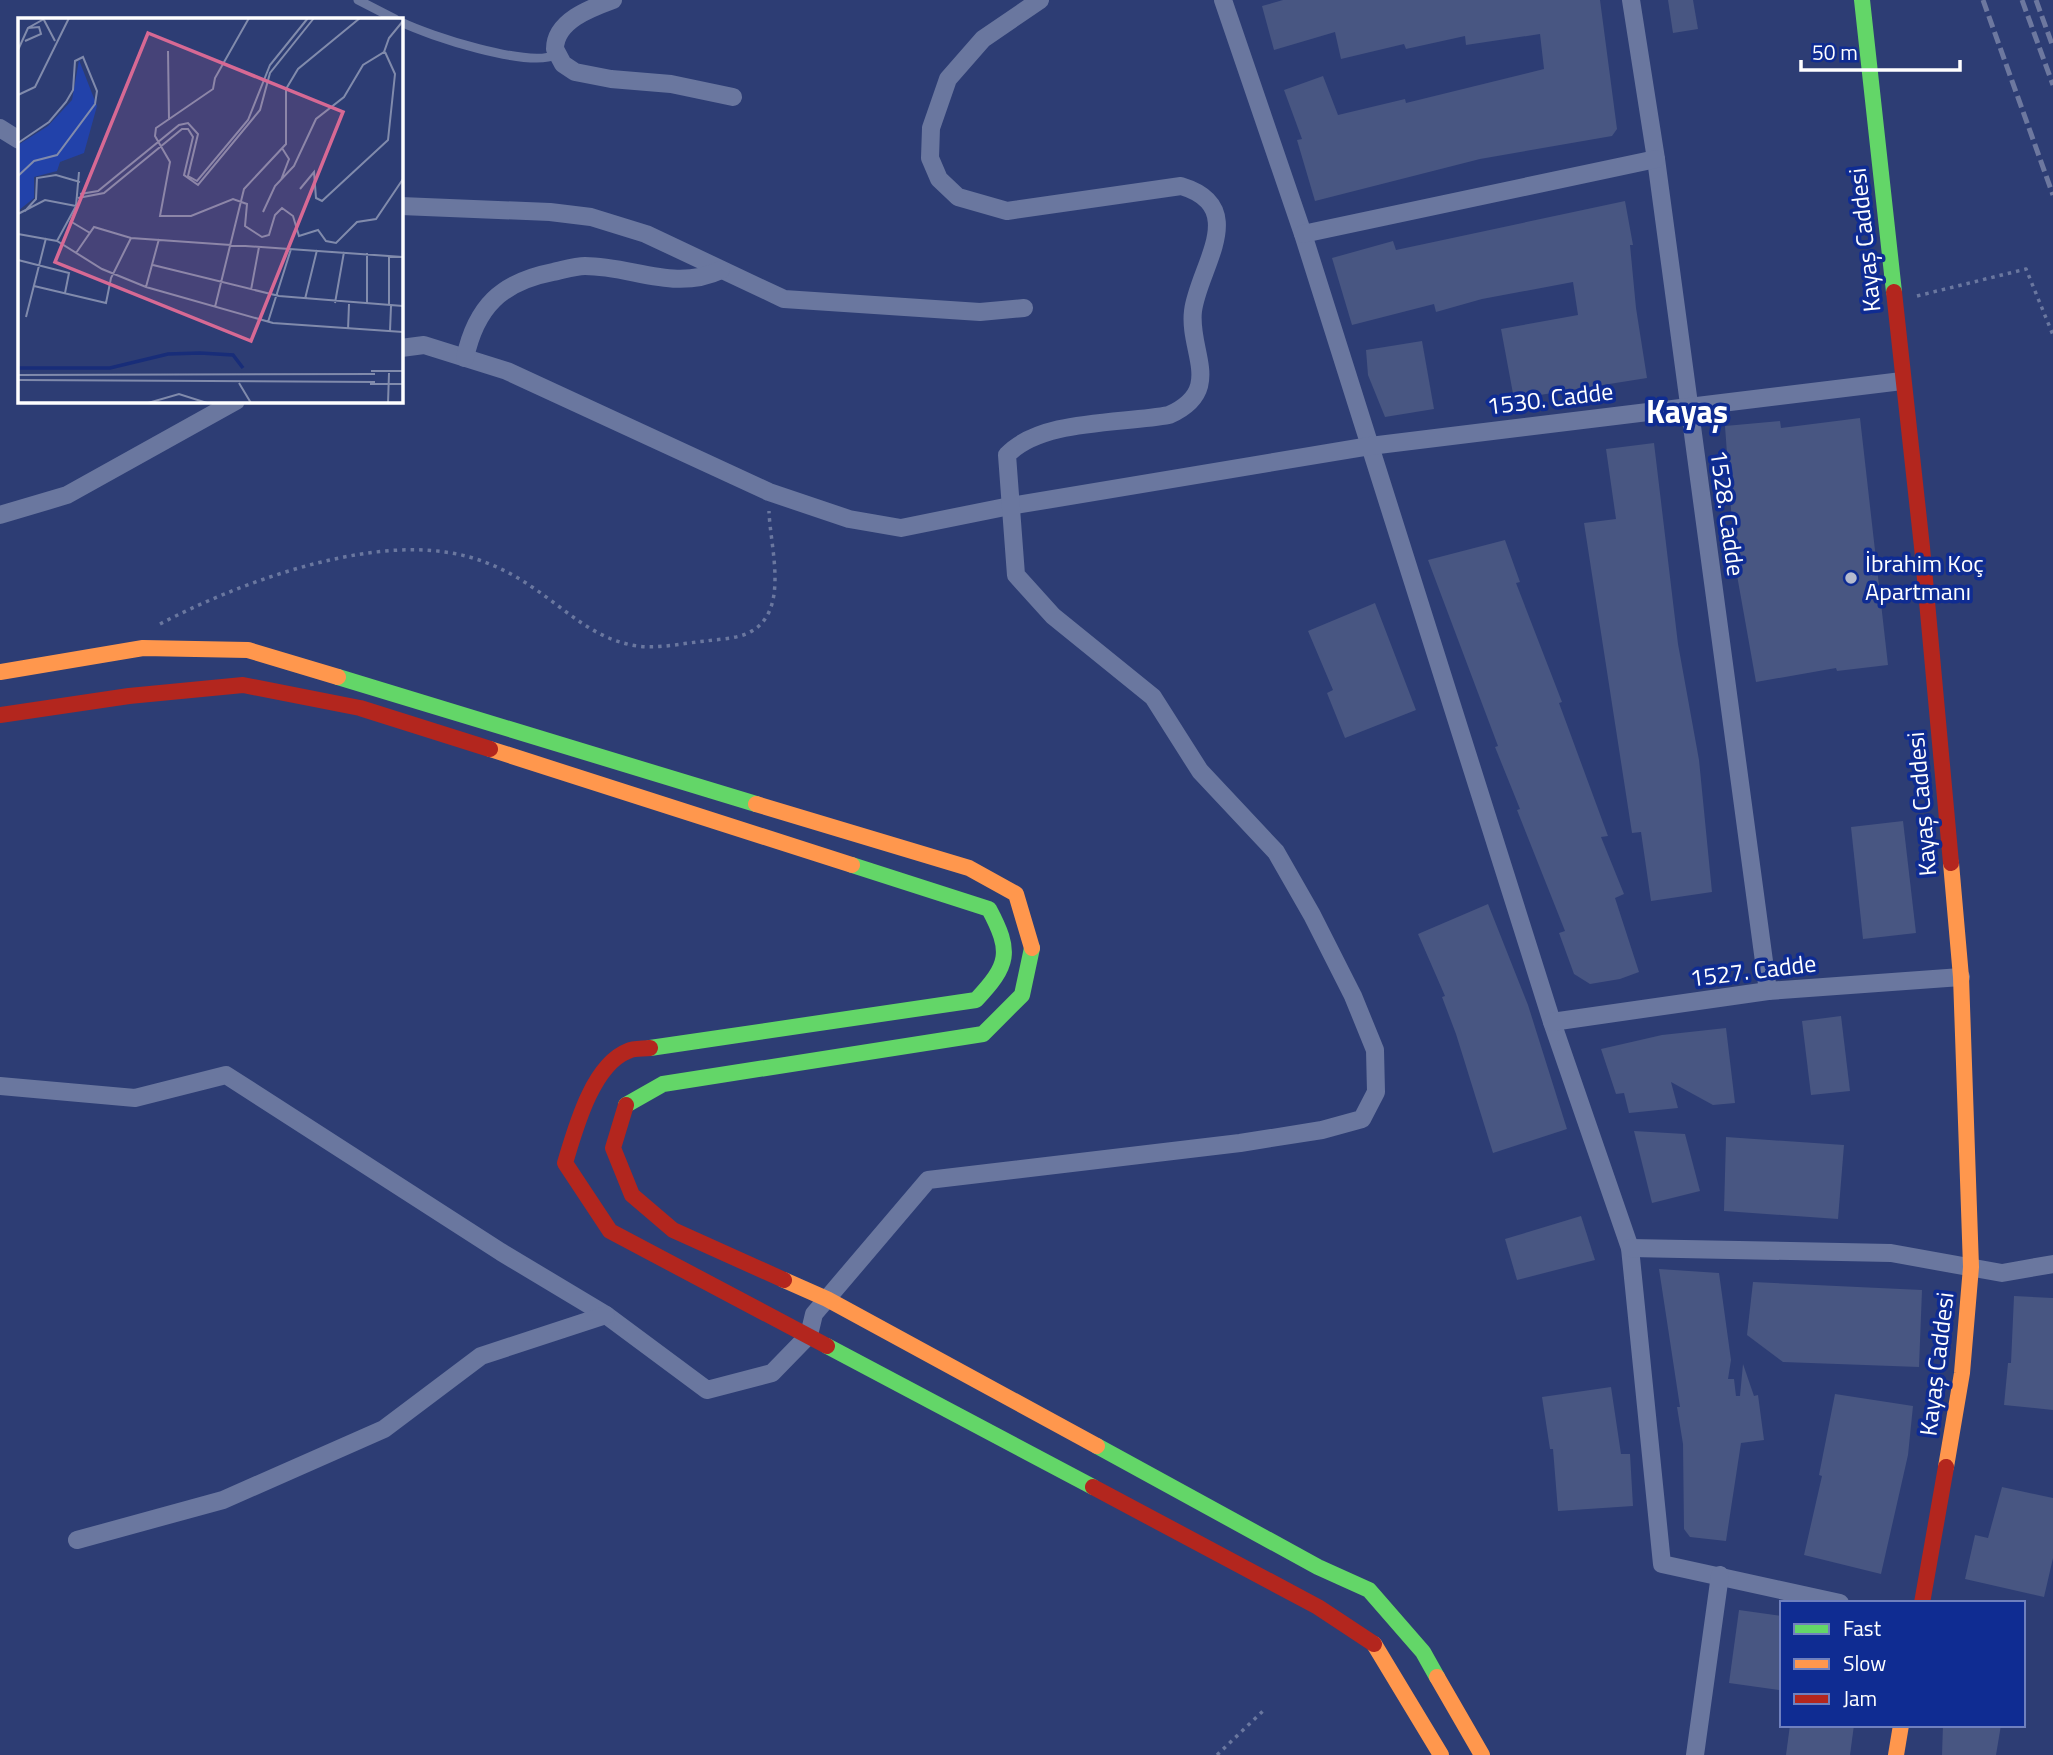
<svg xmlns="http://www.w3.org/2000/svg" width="2053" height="1755" font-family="'Titillium Web',sans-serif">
  <rect width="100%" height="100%" fill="#2d3d74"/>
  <g fill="#485682">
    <path d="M1283,0H1600L1617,129L1612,136L1480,159L1315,201L1297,140L1302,139L1284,90L1323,76L1338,115L1405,99L1406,103L1544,69L1540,34L1466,45L1465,36L1406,49L1404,44L1341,59L1335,32L1274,50L1262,6Z"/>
    <path d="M1668,0H1693L1698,29L1673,33Z"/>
    <path d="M1625,201L1633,245H1630L1636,308L1647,378L1514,399L1501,329L1578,315L1573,282L1482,299L1436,312L1434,304L1352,325L1332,258L1393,241L1396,250Z"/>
    <path d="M1422,341L1434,409L1385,417L1368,375L1366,350Z"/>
    <path d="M1860,418L1888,665L1837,671L1836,668L1756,682L1735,564L1725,426L1780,421L1781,428Z"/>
    <path d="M1654,443L1678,644L1699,760L1712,892L1651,901L1641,832L1632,833L1584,523L1616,519L1606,449Z"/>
    <path d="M1505,540L1520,582L1516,583L1562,702L1559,703L1608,836L1601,837L1624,894L1615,898L1639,972L1620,979L1590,984L1574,974L1559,933L1565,931L1517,810L1520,809L1495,747L1498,746L1428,560Z"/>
    <path d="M1375,603L1416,710L1345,738L1327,693L1333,690L1308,631Z"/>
    <path d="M1903,821L1916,933L1863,939L1851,827Z"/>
    <path d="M1488,904L1528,1005L1567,1129L1493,1153L1456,1034L1442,997L1445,996L1418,934Z"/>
    <path d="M1841,1016L1850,1091L1811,1095L1802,1021Z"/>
    <path d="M1726,1028L1735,1103L1713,1105L1671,1082L1678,1108L1629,1113L1624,1093L1616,1094L1601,1049L1662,1035Z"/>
    <path d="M1634,1131L1685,1134L1700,1191L1652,1203Z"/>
    <path d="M1726,1137L1844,1145L1838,1219L1724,1211Z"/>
    <path d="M1581,1216L1595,1260L1517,1280L1505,1239Z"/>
    <path d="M1659,1269L1719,1273L1731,1360L1728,1379H1734L1736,1396H1740L1743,1364L1754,1396L1758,1395L1764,1440L1741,1443L1726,1541L1690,1537L1684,1529L1683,1444L1677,1407H1680Z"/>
    <path d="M1753,1282L1922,1290L1919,1367L1783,1362L1747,1335Z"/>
    <path d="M2014,1296L2053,1298V1410L2004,1405L2008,1363H2011Z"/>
    <path d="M1611,1387L1621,1454H1630L1633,1506L1558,1511L1553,1449H1550L1542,1397Z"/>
    <path d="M1835,1394L1913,1406L1908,1455L1881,1574L1804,1555L1822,1476L1819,1475Z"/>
    <path d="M2002,1487L2053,1498V1558L2044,1597L1965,1579L1975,1535L1988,1538Z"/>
    <path d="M1739,1610L1782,1616L1779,1690L1729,1683Z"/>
    <path d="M1790,1725H1854L1850,1755H1786Z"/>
    <path d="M1943,1725H2001L1996,1755H1942Z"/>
  </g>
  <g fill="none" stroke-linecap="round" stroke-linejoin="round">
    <g stroke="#6a779f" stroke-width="3.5" stroke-dasharray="3.5 5" stroke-linecap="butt">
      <path d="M1917,296L2026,269L2053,335"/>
      <path d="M160,624C236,584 358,539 445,552C476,556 506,569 532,587C568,611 593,639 637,646C660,649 683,643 706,641C719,639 735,639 748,633C791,613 770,548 769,511"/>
      <path d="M1217,1755L1264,1710"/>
    </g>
    <g stroke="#6a779f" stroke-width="9">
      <path d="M358,0L395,19"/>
      <path d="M401,22C430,36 527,68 556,55"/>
    </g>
    <g stroke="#6a779f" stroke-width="18">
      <path d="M613,0C591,8 555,21 555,49L563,64L575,72L611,79L671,84L733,97"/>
      <path d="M1223,0L1303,234L1552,1022L1630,1248L1662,1564L1840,1603"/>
      <path d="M1631,0L1656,159L1768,991"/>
      <path d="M0,128L19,140"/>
      <path d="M401,206L550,212L591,217L646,234L784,299L980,312L1024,308"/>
      <path d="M1303,234L1656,159"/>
      <path d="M401,348L424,345L507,371L769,492L849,519L901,528L1010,506L1370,446L1902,381"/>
      <path d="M465,358C476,307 501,282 553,272C563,270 575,266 585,266C633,266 674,292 721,270"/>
      <path d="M0,515L67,495L236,401"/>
      <path d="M1552,1022L1768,991L1961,977"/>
      <path d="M0,1086L135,1098L226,1075L501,1252L606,1315L707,1390L772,1373L809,1335L814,1314L928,1180L1240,1143L1322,1130L1362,1119L1376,1092L1375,1050L1353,996L1312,915L1276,852L1200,771L1153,697L1053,616L1016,575L1007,455C1041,419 1121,424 1169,415C1225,390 1188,352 1193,311C1198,268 1251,207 1181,186L1007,211L958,197L939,179L930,158L931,128L948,79L983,39L1040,0"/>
      <path d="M1630,1248L1891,1253L2002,1273L2053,1264"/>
      <path d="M77,1540L223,1500L384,1429L481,1356L606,1315"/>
      <path d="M1695,1755L1720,1575"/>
    </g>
    <g stroke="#63d668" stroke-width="16">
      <path d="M1862,0L1894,292"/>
      <path d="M338,677L756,804"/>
      <path d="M650,1048L976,1000C1009,965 1012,952 989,909L852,865"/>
      <path d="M626,1105L663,1084L983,1034L1022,995L1032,948"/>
      <path d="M827,1346L1093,1487"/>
      <path d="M1097,1446L1318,1567L1369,1590L1423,1652L1437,1677"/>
    </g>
    <g stroke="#ff974d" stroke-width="16">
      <path d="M0,672L143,648L248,650L338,677"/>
      <path d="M490,749L852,865"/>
      <path d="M756,804L969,868L1016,894L1032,948"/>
      <path d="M784,1280L827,1299L1097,1446"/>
      <path d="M1946,1467L1962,1373L1971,1267L1961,977L1951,863"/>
      <path d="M1374,1644L1441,1755"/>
      <path d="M1437,1677L1482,1755"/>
      <path d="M1896,1755L1901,1725"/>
    </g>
    <g stroke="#b3261e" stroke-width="16">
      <path d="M1894,292L1922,547L1951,863"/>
      <path d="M0,715L129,696L243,685L360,708L490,749"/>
      <path d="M650,1048C643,1049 634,1048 628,1051C592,1065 575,1130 565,1163L610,1231L827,1346"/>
      <path d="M626,1105L613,1148L632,1195L673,1230L784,1280"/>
      <path d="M1093,1487L1318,1607L1374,1644"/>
      <path d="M1922,1603L1946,1467"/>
    </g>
    <g stroke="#6d789f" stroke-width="5" stroke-dasharray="12 5" stroke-linecap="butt">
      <path d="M1983,0L2053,195"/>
      <path d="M2022,0L2053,85"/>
      <path d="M2036,0L2053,47"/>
    </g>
  </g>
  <circle fill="#b6bbce" stroke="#0f2c92" stroke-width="2.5" cx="1851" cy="578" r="7"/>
  <g text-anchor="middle" stroke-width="7" stroke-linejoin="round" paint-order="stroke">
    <g font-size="24" fill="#fff" stroke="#0f2c92">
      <text transform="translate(1865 240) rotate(-96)" y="8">Kayaş Caddesi</text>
      <text transform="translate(1550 399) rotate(-7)" y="8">1530. Cadde</text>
      <text transform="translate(1727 513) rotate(82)" y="8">1528. Cadde</text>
      <text transform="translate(1922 804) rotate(-95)" y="8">Kayaş Caddesi</text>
      <text transform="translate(1753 971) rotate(-7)" y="8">1527. Cadde</text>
      <text transform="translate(1937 1364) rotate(-83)" y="8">Kayaş Caddesi</text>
    </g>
    <g font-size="24" fill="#fff" stroke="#0f2c92" text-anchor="start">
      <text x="1865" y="572">İbrahim Koç<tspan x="1865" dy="28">Apartmanı</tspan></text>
    </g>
    <g font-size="32" font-weight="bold" fill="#fff" stroke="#0f2c92">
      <text x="1687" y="423">Kayaş</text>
    </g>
  </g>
  <g transform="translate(18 18)">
    <rect width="385" height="385" fill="#2d3d74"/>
    <path d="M61,42L79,88L66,135L42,144L39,153L16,159V180L0,193V127L30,108L54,82Z" fill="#2242aa"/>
    <path fill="none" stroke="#182d79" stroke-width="3.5" d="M0,350H92L150,336L182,335L215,337L225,350"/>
    <path fill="none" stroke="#818bac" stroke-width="2" d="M231,0L197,60L195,71L138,110L137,118L152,144L142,198H173L215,181L229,186L227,208L244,219L251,217L257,197L264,190L275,198L281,218L300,212L308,223L318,225L339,204L358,201L385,161M26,2L37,23M7,23L23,16L21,9L10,10M0,32L10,10L26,1M150,33L151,102M0,77L17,69L51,0M0,125L31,104L48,84L55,72L57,43L65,39L79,73L77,86L39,137L16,143L0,158M263,162L271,141L264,130M282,171L296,154L298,180L304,183L370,122L377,56L367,34M62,176L80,173L161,107L170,105L180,116L170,158L179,163L230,102L252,47L290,0M60,180L86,175L164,111H170L175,119L166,157L180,167L242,92L252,55L296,0M7,193L18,181L19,160L38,157L62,164M245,194L257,168L276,148L298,101L326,79L345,47L366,34L371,20L385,3M0,196L27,182L58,188M52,203L72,215M0,216L39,223L84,251L128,269L255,305L385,314M39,223L58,188L61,154M58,235L76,209L113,220L385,239M0,242L51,255L47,275M135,247L261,278L385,288M16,268L88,285L93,260L113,220M128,269L141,221M233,272L241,229M287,281L299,232M317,285L326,234M349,287V235M371,288V238M197,289L226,171L268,126V71L280,51L342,0M8,299L28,220M250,304L273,231M330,312L331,286M372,313L373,288M353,353H385M0,357L357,356M0,362L357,364M221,365L233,385M352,366H385M130,385L161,376L189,385M370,385L371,355"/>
    <path fill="#d76994" fill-opacity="0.15" stroke="#d76994" stroke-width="3.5" d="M130,15L325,94L233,323L37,244Z"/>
    <rect width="385" height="385" fill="none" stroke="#fff" stroke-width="3.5"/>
  </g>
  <rect x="1780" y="1601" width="245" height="126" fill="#0f2c92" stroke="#6f80be" stroke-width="2"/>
  <rect x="1794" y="1624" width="35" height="10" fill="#63d668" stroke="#6f80be" stroke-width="2"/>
  <text x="1843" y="1636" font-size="21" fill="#ffffff">Fast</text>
  <rect x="1794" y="1659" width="35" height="10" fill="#ff974d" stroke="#6f80be" stroke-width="2"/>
  <text x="1843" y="1671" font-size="21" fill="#ffffff">Slow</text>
  <rect x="1794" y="1694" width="35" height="10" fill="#b3261e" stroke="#6f80be" stroke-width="2"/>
  <text x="1843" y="1706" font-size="21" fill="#ffffff">Jam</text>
  <path d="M1801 60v10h159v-10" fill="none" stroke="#ffffff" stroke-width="3.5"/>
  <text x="1812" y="60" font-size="21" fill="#ffffff" stroke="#0f2c92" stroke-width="5" paint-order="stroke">50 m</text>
</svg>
